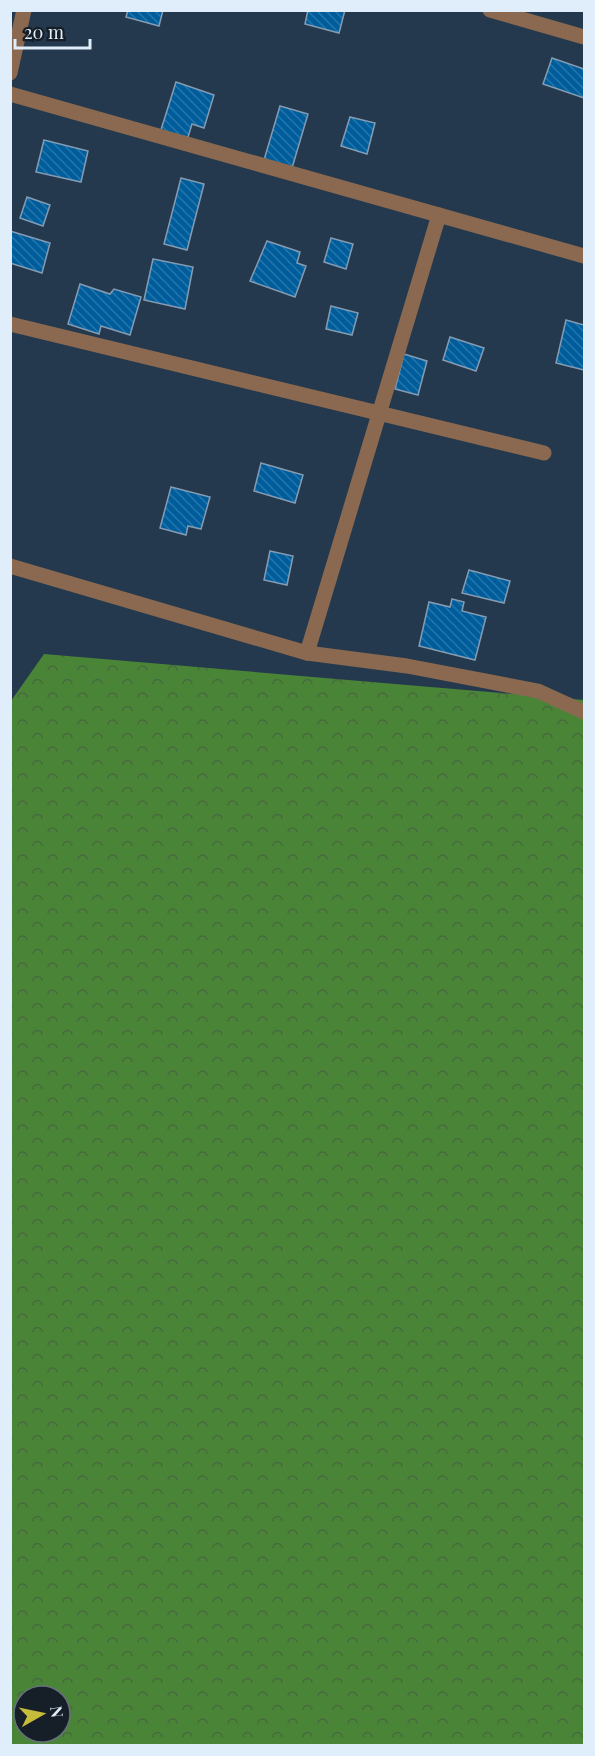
<svg xmlns="http://www.w3.org/2000/svg" width="595" height="1756" font-family="'Playfair Display',serif">
  <defs>
    <pattern id="forest-crowns" width="20" height="18" patternUnits="userSpaceOnUse" patternTransform="scale(1.5)"><rect width="20" height="18" fill="#4a8437"/><path d="M2 6a3 3 0 1 1 6 0M12 15a3 3 0 1 1 6 0" fill="none" stroke="#476940"/></pattern>
    <pattern id="building-back-hatch" width="6" height="6" patternUnits="userSpaceOnUse" patternTransform="scale(1.5)"><rect width="6" height="6" fill="#005d9c"/><path d="M-1 5l2 2M0 0l6 6M5-1l2 2" fill="none" stroke="#2575ab"/></pattern>
  </defs>
  <rect width="100%" height="100%" fill="#24394d"/>
  <path fill="url(#forest-crowns)" fill-rule="evenodd" d="M44,654L584,700V1745L11,1746V701ZM24,1696H60V1732H24Z"/>
  <g fill="url(#building-back-hatch)" stroke="#849cb3" stroke-width="1.5">
    <path d="M128,10H163L159,26L126,17Z"/>
    <path d="M308,10H345L339,33L305,24Z"/>
    <path d="M552,58L584,69V98L543,84Z"/>
    <path d="M176,82L214,95L204,128L192,124L188,137L160,133Z"/>
    <path d="M280,106L308,114L292,168L264,160Z"/>
    <path d="M350,117L375,123L367,154L341,146Z"/>
    <path d="M44,140L88,151L81,182L36,172Z"/>
    <path d="M181,178L204,184L187,250L164,244Z"/>
    <path d="M27,197L50,205L43,226L20,218Z"/>
    <path d="M10,231L50,243L42,273L10,263Z"/>
    <path d="M331,238L353,244L346,269L324,262Z"/>
    <path d="M267,241L300,252L297,263L306,266L295,297L250,281Z"/>
    <path d="M153,259L193,267L185,309L144,300Z"/>
    <path d="M80,284L110,294L114,289L141,297L130,335L101,326L99,334L68,324Z"/>
    <path d="M331,306L358,313L352,335L326,329Z"/>
    <path d="M566,320L584,325V370L556,363Z"/>
    <path d="M450,337L484,348L476,371L443,360Z"/>
    <path d="M404,354L427,361L418,395L395,389Z"/>
    <path d="M261,463L303,475L295,503L254,491Z"/>
    <path d="M171,487L210,497L201,529L188,526L186,535L160,528Z"/>
    <path d="M270,551L293,556L287,585L264,580Z"/>
    <path d="M469,570L510,581L504,603L462,593Z"/>
    <path d="M452,599L464,602L462,611L486,617L475,660L419,646L429,602L450,607Z"/>
  </g>
  <g fill="none" stroke-linecap="round" stroke-linejoin="round">
    <g stroke="#8b6950" stroke-width="15">
      <path d="M490,10L584,37"/>
      <path d="M10,73L24,10"/>
      <path d="M10,94L584,256"/>
      <path d="M10,324L544,453"/>
      <path d="M10,566L307,653L407,666L538,691L584,712"/>
      <path d="M307,653L439,215"/>
    </g>
  </g>
  <rect width="595" height="1756" fill="none" stroke="#e0edfa" stroke-width="24"/>
  <g transform="translate(42 1714) rotate(81)"><circle r="28" fill="#161f28" stroke="#67717c" stroke-width="1.5"/>
  <path d="M0-4.5L10 22L0 15L-10 22Z" fill="#c7bb3c"/>
  <text y="-9" font-size="16" font-weight="bold" text-anchor="middle" fill="#e0edfa">N</text>
  </g>
  <path d="M15 39v9h75v-9" fill="none" stroke="#e0edfa" stroke-width="3"/>
  <text x="24" y="39" font-size="18" fill="#e0edfa" stroke="#161f28" stroke-width="4.5" paint-order="stroke">20 m</text>
</svg>
